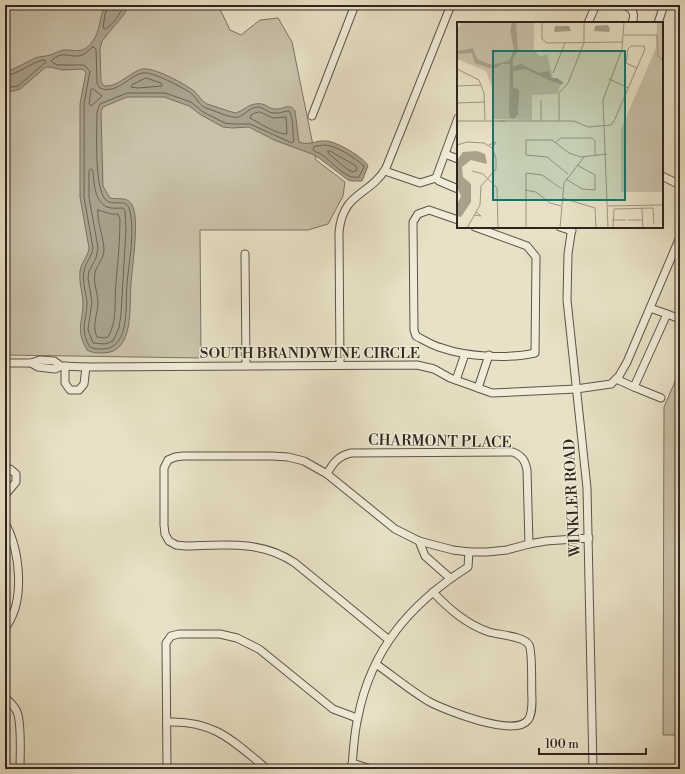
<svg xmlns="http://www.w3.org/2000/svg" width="685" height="774" font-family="'Libre Bodoni',serif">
  <rect width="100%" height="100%" fill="#e8e1c5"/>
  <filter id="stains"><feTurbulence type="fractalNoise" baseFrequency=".005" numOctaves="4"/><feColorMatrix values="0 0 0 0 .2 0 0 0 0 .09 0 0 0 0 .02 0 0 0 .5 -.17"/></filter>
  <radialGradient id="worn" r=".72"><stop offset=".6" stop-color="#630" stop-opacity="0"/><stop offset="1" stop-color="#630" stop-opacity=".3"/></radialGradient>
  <g fill="#c9c1a9" stroke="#7c7264">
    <path d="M5,5H218L230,30L241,35L260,20L278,18L292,42L316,160L345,182L343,196L328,224L308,230H200L201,358L5,355Z"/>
    <path d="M680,370V735H663L664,407Z"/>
  </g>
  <path fill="#a9a18c" stroke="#796f60" d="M105,5H128L125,13L102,41L100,49L101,82L104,86C117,87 126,76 137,71C140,70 143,68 146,69C157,69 185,84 194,91C199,95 201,101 207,104L235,113C242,112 247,105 255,104C266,102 268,109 275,109C282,110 290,102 295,111L299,142C309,146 316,140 326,141C336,141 365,158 368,166L362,181H352L348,180L319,158L312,154L274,140L249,127L232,128L223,127L201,115L189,106L164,97H127L103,107L101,112L103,186L110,198C118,200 127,196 132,205C140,218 132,267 131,284C129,305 135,352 104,353C98,353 92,353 87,350C75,329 83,323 83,302C82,291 79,282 80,271C81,262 88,257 89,248L80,197V104L86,72L82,69L63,70L50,67H46L20,89L14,91H5V72C15,69 23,64 33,59C38,56 44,57 50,55C55,54 59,50 65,50C77,50 83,54 92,42C101,31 99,17 105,5Z"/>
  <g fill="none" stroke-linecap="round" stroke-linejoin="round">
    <g stroke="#6c6255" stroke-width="1">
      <path d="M109,5L105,14L103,28L105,29C113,25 120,14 124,5"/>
      <path d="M93,47L96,49L97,83L99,87L102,89C121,93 132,71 147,73C156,74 187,89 193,95C198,100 200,106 206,108C213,110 232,119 238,117C245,115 249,108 257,107C264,107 267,113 274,113C279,114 284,111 289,111C294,118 292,132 294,141L292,143L250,124H232L225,123L203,112L191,102L165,93H127L100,104L97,112C97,131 94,186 105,199C112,208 127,196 130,211C135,234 129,260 127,284C125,302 131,347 104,349C99,349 94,349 90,347C79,329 87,320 87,302C86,292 82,282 84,271C85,263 92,257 93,248L84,197V104L90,71L86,67L83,65H57L51,61C63,49 70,59 82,55C86,53 90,49 93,47Z"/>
      <path d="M5,76C19,74 30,63 43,60L46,61L45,63L18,86L5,88"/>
      <path d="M146,78L161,83L162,86L138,88L131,87L132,85Z"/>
      <path d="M93,89L102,96L91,106L89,104L91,90Z"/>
      <path d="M260,112L273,118L286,117L287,134C278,135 259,123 250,118L251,115L255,113Z"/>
      <path d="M323,145C335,144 353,157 363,165L364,167L359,177C345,180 333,162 321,154C319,153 315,152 313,150L314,147Z"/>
      <path d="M328,151H330L356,166L357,168L356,171L353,172L347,169L329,154Z"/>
      <path d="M91,169L93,171C94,182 94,201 107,207C112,209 118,208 123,208L125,211L126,230L121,314L119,328L113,341L105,344L93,343L90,335L88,329L92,302L88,278L89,271L96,258L98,248L89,197V171Z"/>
      <path d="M98,210L111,214H118L120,219C120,240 118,260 116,282C114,300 118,320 108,337L104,338L97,337C92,327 97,315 98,304C98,293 93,283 95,273C97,264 103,261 104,250C104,239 96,217 98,210Z"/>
    </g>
    <g stroke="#5e5348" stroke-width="9">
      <g id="minor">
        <path d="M623,5C632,8 636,13 632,23"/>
        <path d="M588,23L595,7L598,5"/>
        <path d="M658,23L664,5"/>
        <path d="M312,116L355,5"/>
        <path d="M458,118L436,178L439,181L458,189"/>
        <path d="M445,154L458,159"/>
        <path d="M385,171L420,183L436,178"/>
        <path d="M662,176L680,185"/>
        <path d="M458,220L429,210L418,214L413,222L414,330L416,336C424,340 433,346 442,348C467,357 509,359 535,353L536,257L527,246L475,227"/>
        <path d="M560,227L572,231"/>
        <path d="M572,227L568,254L567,300L587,488L593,769"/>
        <path d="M245,254L246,365"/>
        <path d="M667,314L680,319"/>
        <path d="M5,363H31L40,360L54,361L61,366"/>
        <path d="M31,363L38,367L55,369L61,366L86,367L417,365L434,369L450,378L492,393L576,389L611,384L619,376L627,362L680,237"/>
        <path d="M340,365L339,232C343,191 370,196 386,168L451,5"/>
        <path d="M65,366V383L70,390H79L84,384L86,367"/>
        <path d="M616,379L634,387L667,314L650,308"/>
        <path d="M456,380L465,354"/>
        <path d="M634,387L661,398"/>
        <path d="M478,388L489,355"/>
        <path d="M5,469H10L16,474V482L5,495"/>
        <path d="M327,474C333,463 338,456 351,453L513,452C522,456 525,460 527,470L529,544"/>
        <path d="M5,523C20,550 26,602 5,628"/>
        <path d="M419,541L425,556L450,578"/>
        <path d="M389,640L295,563C261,540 225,545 186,546L176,545L169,541L165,534L164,525V468L168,460L175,457L183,456H272L288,457L304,461L327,474L395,529L419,541L453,550L469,552H487L507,550L529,544L546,541L589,538"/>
        <path d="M376,664C393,676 410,690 428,701C444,710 515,738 528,720C532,715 532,706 532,699C531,689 533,652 529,645C524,636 499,635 489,632C466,624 449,609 433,592"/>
        <path d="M5,697C9,702 15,706 17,712C22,724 20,755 20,769"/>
        <path d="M167,722C214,720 233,741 267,769"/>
        <path d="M352,763L371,769"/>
        <path d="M167,769L166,643L171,636L179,634H220L237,638L259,649L333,709L357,718"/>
        <path d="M352,769C353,752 354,734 358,717C371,649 411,603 468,567L469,552"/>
      </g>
    </g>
    <use href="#minor" stroke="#f0ecd9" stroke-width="7"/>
  </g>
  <g text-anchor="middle" stroke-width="3" stroke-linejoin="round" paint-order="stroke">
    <g font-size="15" fill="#30241e" stroke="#f0ecd9">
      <text x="310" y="358">SOUTH BRANDYWINE CIRCLE</text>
      <text transform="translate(440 441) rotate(1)" y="5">CHARMONT PLACE</text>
      <text transform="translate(572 498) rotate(-93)" y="5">WINKLER ROAD</text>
    </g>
  </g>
  <g transform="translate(457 22)">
    <rect width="206" height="206" fill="#e8e1c5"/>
    <path d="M3,0H77V28L83,35L90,32L97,60L103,64L100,72L75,73V98L37,97L36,68L29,49L0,37V5H3ZM200,0H206V170H164V107L199,26Z" fill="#c9c1a9"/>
    <path d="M55,0H59L61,28L56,37V45L64,42L82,51L92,49L94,56H100L107,61L103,63L68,47L56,49V65L62,68V73L61,92L57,97L53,96L52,92L53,42H45L39,46H32L18,41L15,31L0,32V29L16,26L20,37L35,43L52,39L57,28L53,8ZM151,3L153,7L152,10L137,9L138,4ZM98,4H112L114,9L97,10ZM20,129L28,132L30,142L14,138L5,145L6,155L14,162V180L4,195L0,194V183L4,174L0,165V138L6,130Z" fill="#a9a18c"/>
    <path fill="none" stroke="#9e9582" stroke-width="1" d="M85,0V17L90,21L166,20M167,13H200L201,34L206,38M0,47L22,58L27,71L28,98M96,51L108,21M152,57L171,66M0,64L24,63M84,78V99M0,81L28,80M0,99H48M42,99H117L131,105L154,103L157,99L188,27L187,24H174L171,27L169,41L180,46M102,99V71L111,61L127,21V0M99,120L104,116H135L138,119V134M0,123L10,120L27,121L35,126L39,136V147L24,164L23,183L10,206M32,123L39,120L35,126M15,149L26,152L40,166L41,206M111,152L90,135L69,133V118H95L112,131L124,135L150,132M109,157L125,167L138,168V153L120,143M68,168L79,170L93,181L104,184M105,176L138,186L139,206M151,184L206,183M185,187L186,206M17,193L24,194L19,190M155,198H169M171,198H185M69,206V151L85,153L105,167M103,206L107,161L127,135M151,206L146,78L165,27L167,0M156,206L157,187L196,186L197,202"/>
    <path fill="#0f766e" fill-opacity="0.15" stroke="#0f766e" stroke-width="2" d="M36,29H168V178H36Z"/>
    <rect width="206" height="206" fill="none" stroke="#30241e" stroke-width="2"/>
  </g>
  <rect width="685" height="774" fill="none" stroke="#e8e1c5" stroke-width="20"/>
  <rect x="6" y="6" width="673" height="762" fill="none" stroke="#30241e" stroke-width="2"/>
  <rect x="10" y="10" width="665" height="754" fill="none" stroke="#30241e"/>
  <path d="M539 748v6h107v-6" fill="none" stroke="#30241e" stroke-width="2"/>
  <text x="545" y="748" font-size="12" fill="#30241e" stroke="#f0ecd9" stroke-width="3" paint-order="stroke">100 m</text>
  <rect width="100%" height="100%" filter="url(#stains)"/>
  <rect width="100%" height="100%" fill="url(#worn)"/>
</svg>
